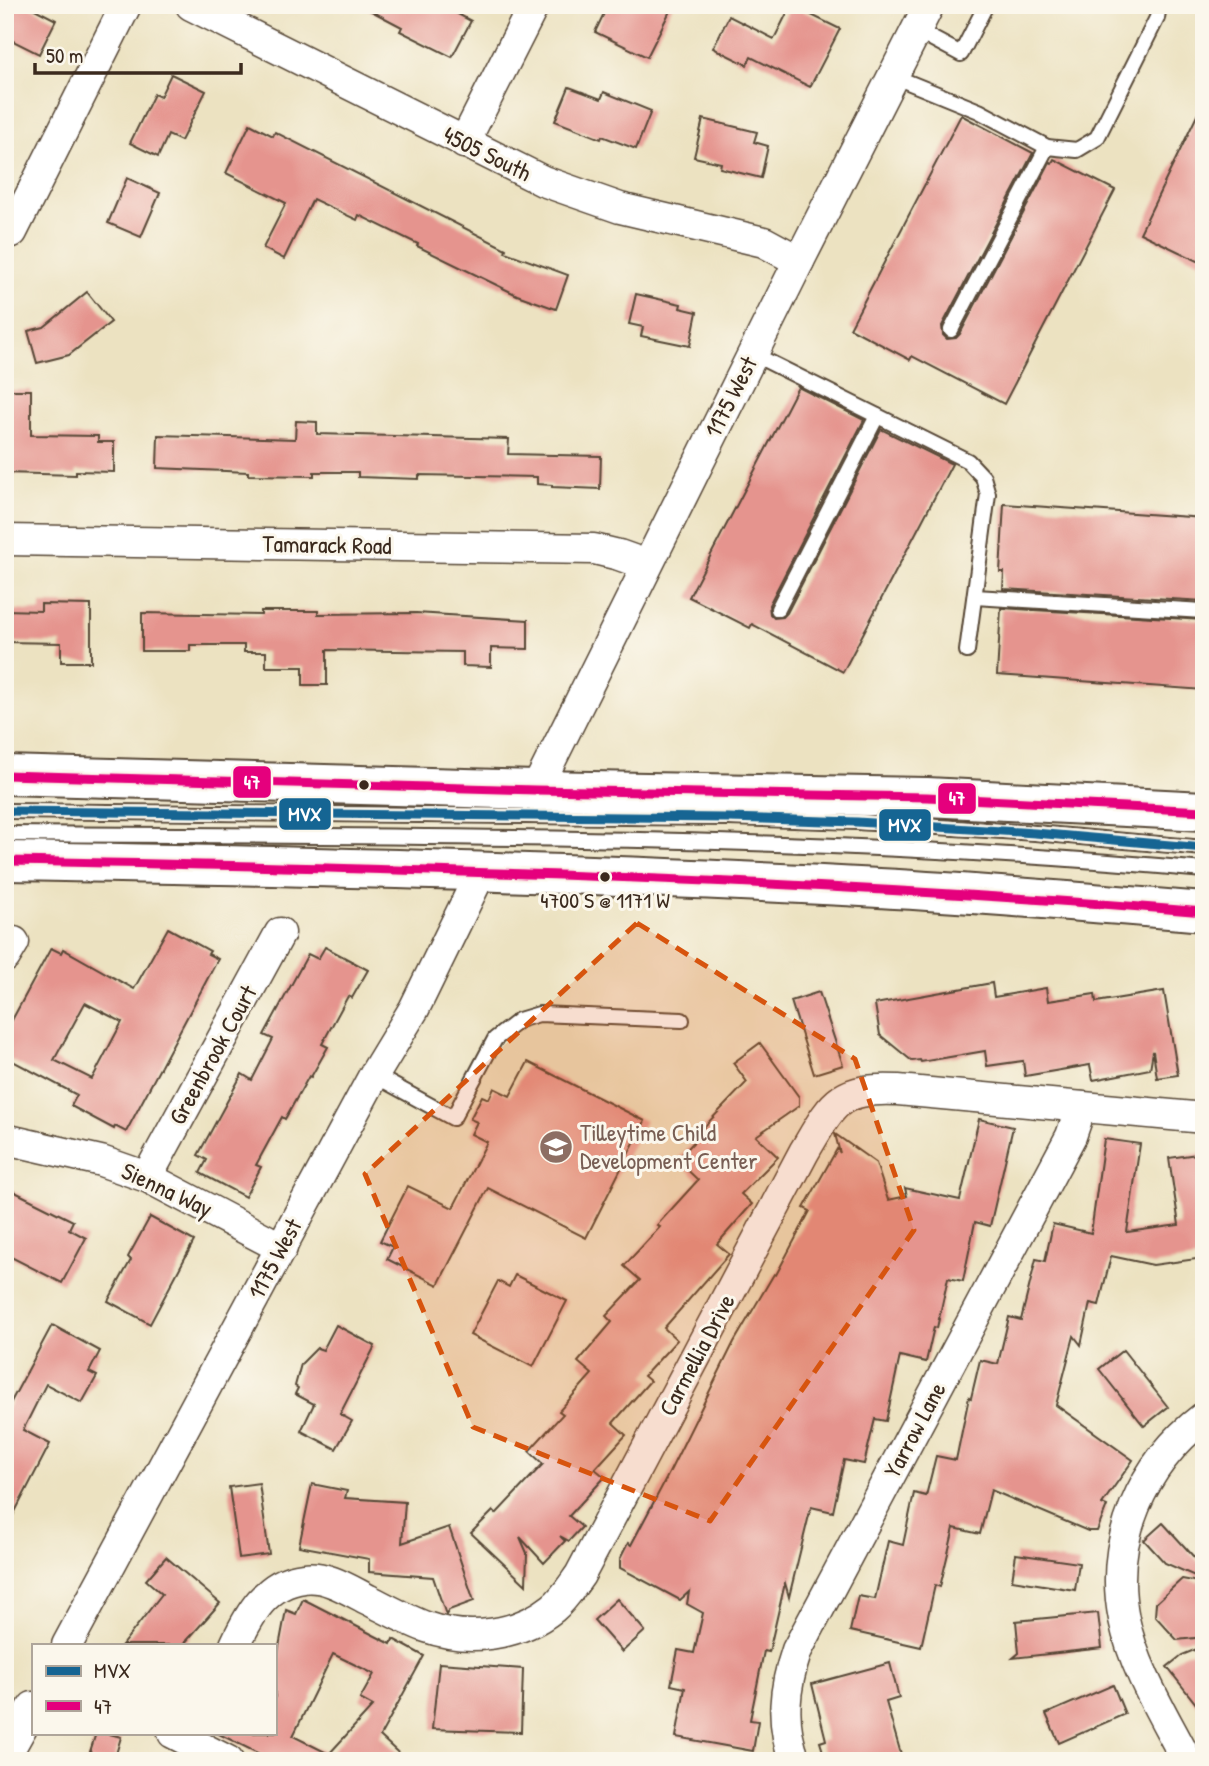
<svg xmlns="http://www.w3.org/2000/svg" width="1209" height="1766" font-family="'Patrick Hand',sans-serif">
  <rect width="100%" height="100%" fill="#fbf7ec"/>
  <filter id="ink" filterUnits="userSpaceOnUse"><feTurbulence type="fractalNoise" baseFrequency=".0143" numOctaves="2"/><feDisplacementMap in="SourceGraphic" scale="14" xChannelSelector="R" yChannelSelector="G"/><feConvolveMatrix kernelMatrix="1 2 1 2 8 2 1 2 1" color-interpolation-filters="sRGB"/></filter>
  <filter id="wash" filterUnits="userSpaceOnUse"><feTurbulence type="fractalNoise" baseFrequency=".00686" numOctaves="4" result="noise"/><feDisplacementMap in="SourceGraphic" scale="28" xChannelSelector="R" yChannelSelector="G"/><feGaussianBlur stdDeviation="1.57" result="paint"/><feColorMatrix in="noise" values="0 0 0 0 0 0 0 0 0 0 0 0 0 0 0 0 0 1.4 0 .05"/><feComposite in="paint" operator="in"/></filter>
  <g filter="url(#wash)">
    <rect width="100%" height="100%" fill="#ece2c1"/>
    <g id="blocks">
      <g fill="#e5948e" fill-rule="evenodd">
        <path d="M5,5H27L56,20L39,54L5,37Z"/>
        <path d="M360,5H441L471,21L452,57L400,31L402,27Z"/>
        <path d="M608,5H673L647,57L595,32Z"/>
        <path d="M791,5L840,29L810,87L751,57L747,65L713,48L729,16L774,39Z"/>
        <path d="M171,74L206,91L181,141L168,135L158,157L130,143L154,94L160,97Z"/>
        <path d="M569,87L601,99L604,92L651,111L636,149L602,136L601,139L555,121Z"/>
        <path d="M1204,101V264L1140,233Z"/>
        <path d="M961,115L1033,153L942,326L943,335L947,339L956,338L960,334L1050,162L1052,163L1054,159L1115,190L1004,404L912,356L910,360L850,328Z"/>
        <path d="M703,119L757,132L754,142L768,146L761,178L720,168L721,163L694,157Z"/>
        <path d="M250,124L273,136L275,132L506,249L505,252L568,275L556,309L517,295L417,246L418,244L359,215L357,220L313,199L284,259L263,248L286,203L226,173Z"/>
        <path d="M127,178L160,193L141,237L108,223Z"/>
        <path d="M87,292L111,322L69,355L37,363L28,331L44,327Z"/>
        <path d="M636,294L681,304L680,308L697,312L690,346L641,336L643,327L629,324Z"/>
        <path d="M798,387L864,420L769,605L770,614L774,618L783,617L787,613L881,429L952,464L843,672L752,624L750,628L689,597Z"/>
        <path d="M5,390H31V435L98,436V442H114V472L76,471V475L5,473Z"/>
        <path d="M296,421L317,422V434L509,439L508,454L601,456L600,489L552,487V485L537,484V477L419,475V479L358,477V472H314V476L248,475V472L157,468L158,435L295,439Z"/>
        <path d="M1004,504L1204,518V601L1003,589L1004,572H1000Z"/>
        <path d="M41,604L91,605V662H61V643L5,642V610L41,611Z"/>
        <path d="M1001,608L1204,620V690L997,675Z"/>
        <path d="M261,611H318V614L416,613L528,620V649L491,648V667L463,666V652L327,650V685H303V667H266V652H244V645H190V651H142V613L261,615Z"/>
        <path d="M168,928L210,951L208,954L218,959L126,1132L115,1126L114,1129L71,1106L77,1095L5,1057V1033L51,948L61,953L63,949L134,989ZM85,1003L122,1022L92,1079L54,1060Z"/>
        <path d="M325,947L368,970L352,998L348,996L322,1044L328,1047L311,1077L309,1076L285,1119L282,1117L256,1165L261,1167L245,1197L200,1173L207,1160L198,1155L242,1074L252,1080L273,1039L264,1035L308,954L318,959Z"/>
        <path d="M992,983L994,997L1046,988L1048,1001L1095,994L1096,1002L1164,991L1178,1075L1157,1078L1153,1051L1150,1069L1093,1080L1090,1065L1025,1076L1023,1061L987,1066L985,1051L921,1062L920,1060L912,1061L880,1035L875,1004Z"/>
        <path d="M819,992L843,1065L814,1074L791,1001Z"/>
        <path d="M760,1043L799,1097V1106L756,1136L778,1157L741,1194L752,1204L717,1244L729,1254L664,1328L677,1340L644,1376L650,1381L613,1423L626,1435L595,1469L605,1477L569,1516L582,1527L569,1541L560,1536L565,1541L544,1563L520,1537L527,1553L526,1585L471,1533L493,1511L496,1514L543,1464L529,1451L563,1414L559,1411L592,1374L578,1362L612,1322L606,1316L640,1280L624,1266L660,1227L657,1225L698,1180L677,1160L703,1132L701,1130L747,1082L733,1063Z"/>
        <path d="M528,1062L645,1121L586,1238L488,1188L438,1285L387,1259L393,1247L380,1241L408,1186L453,1208L487,1142L471,1134L477,1122L470,1119L482,1096L489,1099L494,1088L510,1096Z"/>
        <path d="M979,1119L1013,1127L990,1226L975,1222L963,1281L948,1278L937,1328L934,1327L926,1362L900,1356L886,1421L875,1419L864,1464L844,1460L833,1512L811,1507L789,1597L785,1583L769,1652L764,1651L750,1720L758,1721L753,1751L676,1737L685,1688L671,1685L678,1650L694,1653L703,1613L687,1604L689,1592L680,1600L620,1568V1559L628,1543L631,1545L666,1479L734,1342L774,1274L776,1275L810,1211L804,1208L837,1149L840,1153L835,1134L876,1163L888,1200L907,1196L905,1188L960,1200Z"/>
        <path d="M1104,1139L1140,1144L1127,1232L1179,1225L1169,1158L1204,1153V1258L1153,1265L1111,1256L1099,1305L1090,1303L1081,1345L1074,1336L1056,1405L1133,1460L1102,1504L1107,1506L1097,1531H1088L991,1490L980,1534L954,1528L940,1587L935,1585L921,1647L850,1631L858,1596L875,1599L888,1541L903,1545L914,1493L926,1496L936,1456L956,1460L969,1397L971,1398L980,1360L998,1364L1009,1317L1021,1320L1036,1259L1045,1261L1053,1224L1091,1233Z"/>
        <path d="M5,1187L73,1221L69,1229L86,1238L62,1283L5,1254Z"/>
        <path d="M150,1217L194,1241L150,1324L108,1301L131,1260L128,1257Z"/>
        <path d="M515,1275L567,1301L533,1367L470,1335L498,1281L509,1287Z"/>
        <path d="M52,1325L100,1351L89,1372L97,1376L82,1403L46,1384L23,1430L50,1444L5,1531V1413Z"/>
        <path d="M336,1325L375,1346L340,1414L352,1421L336,1449L301,1431L314,1404L295,1394L298,1388L295,1386L301,1364L317,1348L323,1350Z"/>
        <path d="M1123,1350L1168,1407L1144,1426L1099,1369Z"/>
        <path d="M259,1483L269,1554L239,1558L229,1487Z"/>
        <path d="M312,1484L347,1491L345,1498L405,1502L402,1543L449,1527L474,1601L449,1610L446,1615L433,1577L369,1572V1559L299,1546Z"/>
        <path d="M1163,1523L1204,1568V1580L1165,1563L1144,1540Z"/>
        <path d="M1016,1554L1079,1563L1075,1590L1012,1580Z"/>
        <path d="M166,1557L220,1603L183,1645H122L162,1594L146,1580Z"/>
        <path d="M1182,1579L1204,1583V1637L1177,1640L1155,1616L1156,1603Z"/>
        <path d="M303,1599L391,1644L393,1639L424,1656L380,1736L407,1761H274L217,1733H275V1668L286,1610L296,1614ZM333,1654L374,1674L360,1699L373,1706L329,1754L293,1736Z"/>
        <path d="M617,1599L645,1631L622,1652L594,1620Z"/>
        <path d="M1098,1613L1102,1648L1013,1658L1019,1653L1016,1621Z"/>
        <path d="M1204,1646V1714L1167,1667L1182,1655Z"/>
        <path d="M439,1663L523,1669L521,1732L432,1729Z"/>
        <path d="M890,1663L899,1698L886,1702L903,1761H826L820,1742L826,1740L812,1684Z"/>
        <path d="M1113,1685L1125,1714L1059,1743L1046,1714Z"/>
        <path d="M96,1733H106L121,1737L114,1761H87Z"/>
      </g>
    </g>
  </g>
  <g filter="url(#ink)">
    <use href="#blocks" fill-opacity="0" stroke="#564636" stroke-width="2"/>
    <g fill="none" stroke-linecap="round" stroke-linejoin="round">
      <g stroke="#564636" stroke-width="18">
        <g id="lane">
          <path d="M916,30L961,54L986,5"/>
          <path d="M893,76L979,111L1047,147L1077,150L1097,138L1157,18L1159,5"/>
          <path d="M951,330L1047,147"/>
          <path d="M753,354L968,461L983,477L988,494L967,651"/>
          <path d="M975,597L1203,611"/>
          <path d="M778,609L877,416"/>
          <path d="M5,811L728,818L857,822L1035,833L1204,848"/>
          <path d="M5,834C405,837 805,833 1204,870"/>
          <path d="M374,1075L453,1118L495,1039L519,1020L539,1014L682,1020"/>
        </g>
      </g>
      <g stroke="#564636" stroke-width="33">
        <g id="street">
          <path d="M191,5L543,181L620,208L764,242L799,261"/>
          <path d="M464,143L534,5"/>
          <path d="M12,232L126,5"/>
          <path d="M5,540L594,549L619,555L647,565"/>
          <path d="M536,790L799,261L929,5"/>
          <path d="M5,957L14,942"/>
          <path d="M5,1139L101,1161L147,1177L282,1248"/>
          <path d="M147,1177L280,933"/>
          <path d="M67,1645L374,1075L414,1009L481,872"/>
          <path d="M235,1645C249,1615 266,1582 304,1578C327,1575 349,1590 369,1600C387,1609 407,1620 426,1627C468,1642 518,1636 553,1608C564,1599 572,1586 580,1575L804,1152C833,1103 838,1087 898,1090L1204,1118"/>
          <path d="M173,1733L228,1761"/>
          <path d="M5,1757L33,1707"/>
          <path d="M795,1761C780,1722 784,1688 797,1650L1071,1136L1081,1107"/>
          <path d="M1187,1761C1164,1716 1134,1669 1124,1619C1108,1541 1142,1464 1204,1417"/>
        </g>
      </g>
      <g stroke="#564636" stroke-width="42">
        <g id="primary">
          <path d="M5,775L536,790L927,797L1204,811"/>
          <path d="M5,861C296,866 588,872 879,888C987,894 1096,903 1204,912"/>
        </g>
      </g>
      <use href="#lane" stroke="#fff" stroke-width="14"/>
      <use href="#street" stroke="#fff" stroke-width="30"/>
      <use href="#primary" stroke="#fff" stroke-width="38"/>
      <g stroke="#fbf7ec" stroke-width="14">
        <path id="bus-1" d="M5,811L728,818L857,822L1035,833L1204,848"/>
      </g>
      <g stroke="#fbf7ec" stroke-width="14">
        <g id="bus-2">
          <path d="M5,775L536,790L927,797L1204,811"/>
          <path d="M5,861C405,868 805,879 1204,912"/>
        </g>
      </g>
      <use href="#bus-1" stroke="#156593" stroke-width="9"/>
      <use href="#bus-2" stroke="#e5007d" stroke-width="9"/>
    </g>
  </g>
  <path fill="#d7540e" fill-opacity="0.2" stroke="#d7540e" stroke-width="5" stroke-dasharray="14 9" stroke-linejoin="round" d="M637,923L855,1059L914,1230L710,1521L473,1427L365,1174Z"/>
  <defs>
    <g id="school-disc" transform="scale(1.75)"><circle r="9.5" fill="#8d6e63" stroke="#fbf7ec"/><path d="M0-5L7-2L0 1L-7-2ZM-4 1L0 2.5L4 1V4Q0 6-4 4Z" fill="#fff"/></g>
  </defs>
  <g fill-rule="evenodd">
    <use href="#school-disc" x="556" y="1147"/>
  </g>
  <g fill="#3b2a1e" stroke="#fbf7ec" stroke-width="2.5">
    <circle cx="364" cy="785" r="6"/>
    <circle cx="605" cy="877" r="6"/>
  </g>
  <g text-anchor="middle" stroke-width="6" stroke-linejoin="round" paint-order="stroke">
    <g font-size="22" fill="#3b2a1e" stroke="#fbf7ec">
      <text x="605" y="908">4700 S @ 1171 W</text>
    </g>
    <g font-size="24" fill="#3b2a1e" stroke="#fbf7ec">
      <text transform="translate(487 154) rotate(26)" y="8">4505 South</text>
      <text transform="translate(731 397) rotate(-63)" y="8">1175 West</text>
      <text transform="translate(327 545) rotate(1)" y="8">Tamarack Road</text>
      <text transform="translate(213 1055) rotate(-61)" y="8">Greenbrook Court</text>
      <text transform="translate(167 1190) rotate(25)" y="8">Sienna Way</text>
      <text transform="translate(275 1259) rotate(-62)" y="8">1175 West</text>
      <text transform="translate(697 1355) rotate(-62)" y="8">Carmellia Drive</text>
      <text transform="translate(915 1430) rotate(-62)" y="8">Yarrow Lane</text>
    </g>
    <g font-size="24" fill="#785e54" stroke="#fbf7ec" text-anchor="start">
      <text x="580" y="1141">Tilleytime Child<tspan x="580" dy="28">Development Center</tspan></text>
    </g>
  </g>
  <g stroke="#fbf7ec" stroke-width="2.5">
    <rect x="232" y="765" width="40" height="34" rx="7" fill="#e5007d"/>
    <rect x="937" y="782" width="40" height="33" rx="7" fill="#e5007d"/>
    <rect x="278" y="797" width="54" height="34" rx="7" fill="#156593"/>
    <rect x="878" y="808" width="54" height="34" rx="7" fill="#156593"/>
  </g>
  <g font-size="19" text-anchor="middle" font-weight="bold" fill="#fff">
    <text x="252" y="789">47</text>
    <text x="957" y="805">47</text>
    <text x="305" y="821">MVX</text>
    <text x="905" y="832">MVX</text>
  </g>
  <rect width="1209" height="1766" fill="none" stroke="#fbf7ec" stroke-width="28"/>
  <rect x="32" y="1644" width="245" height="91" fill="#fbf7ec" stroke="#aea59a" stroke-width="2"/>
  <rect x="46" y="1666" width="35" height="10" fill="#156593" stroke="#aea59a" stroke-width="2"/>
  <text x="94" y="1678" font-size="21" fill="#3b2a1e">MVX</text>
  <rect x="46" y="1701" width="35" height="10" fill="#e5007d" stroke="#aea59a" stroke-width="2"/>
  <text x="94" y="1714" font-size="21" fill="#3b2a1e">47</text>
  <path d="M35 63v10h206v-10" fill="none" stroke="#3b2a1e" stroke-width="3.5"/>
  <text x="46" y="63" font-size="21" fill="#3b2a1e" stroke="#fbf7ec" stroke-width="5" paint-order="stroke">50 m</text>
</svg>
